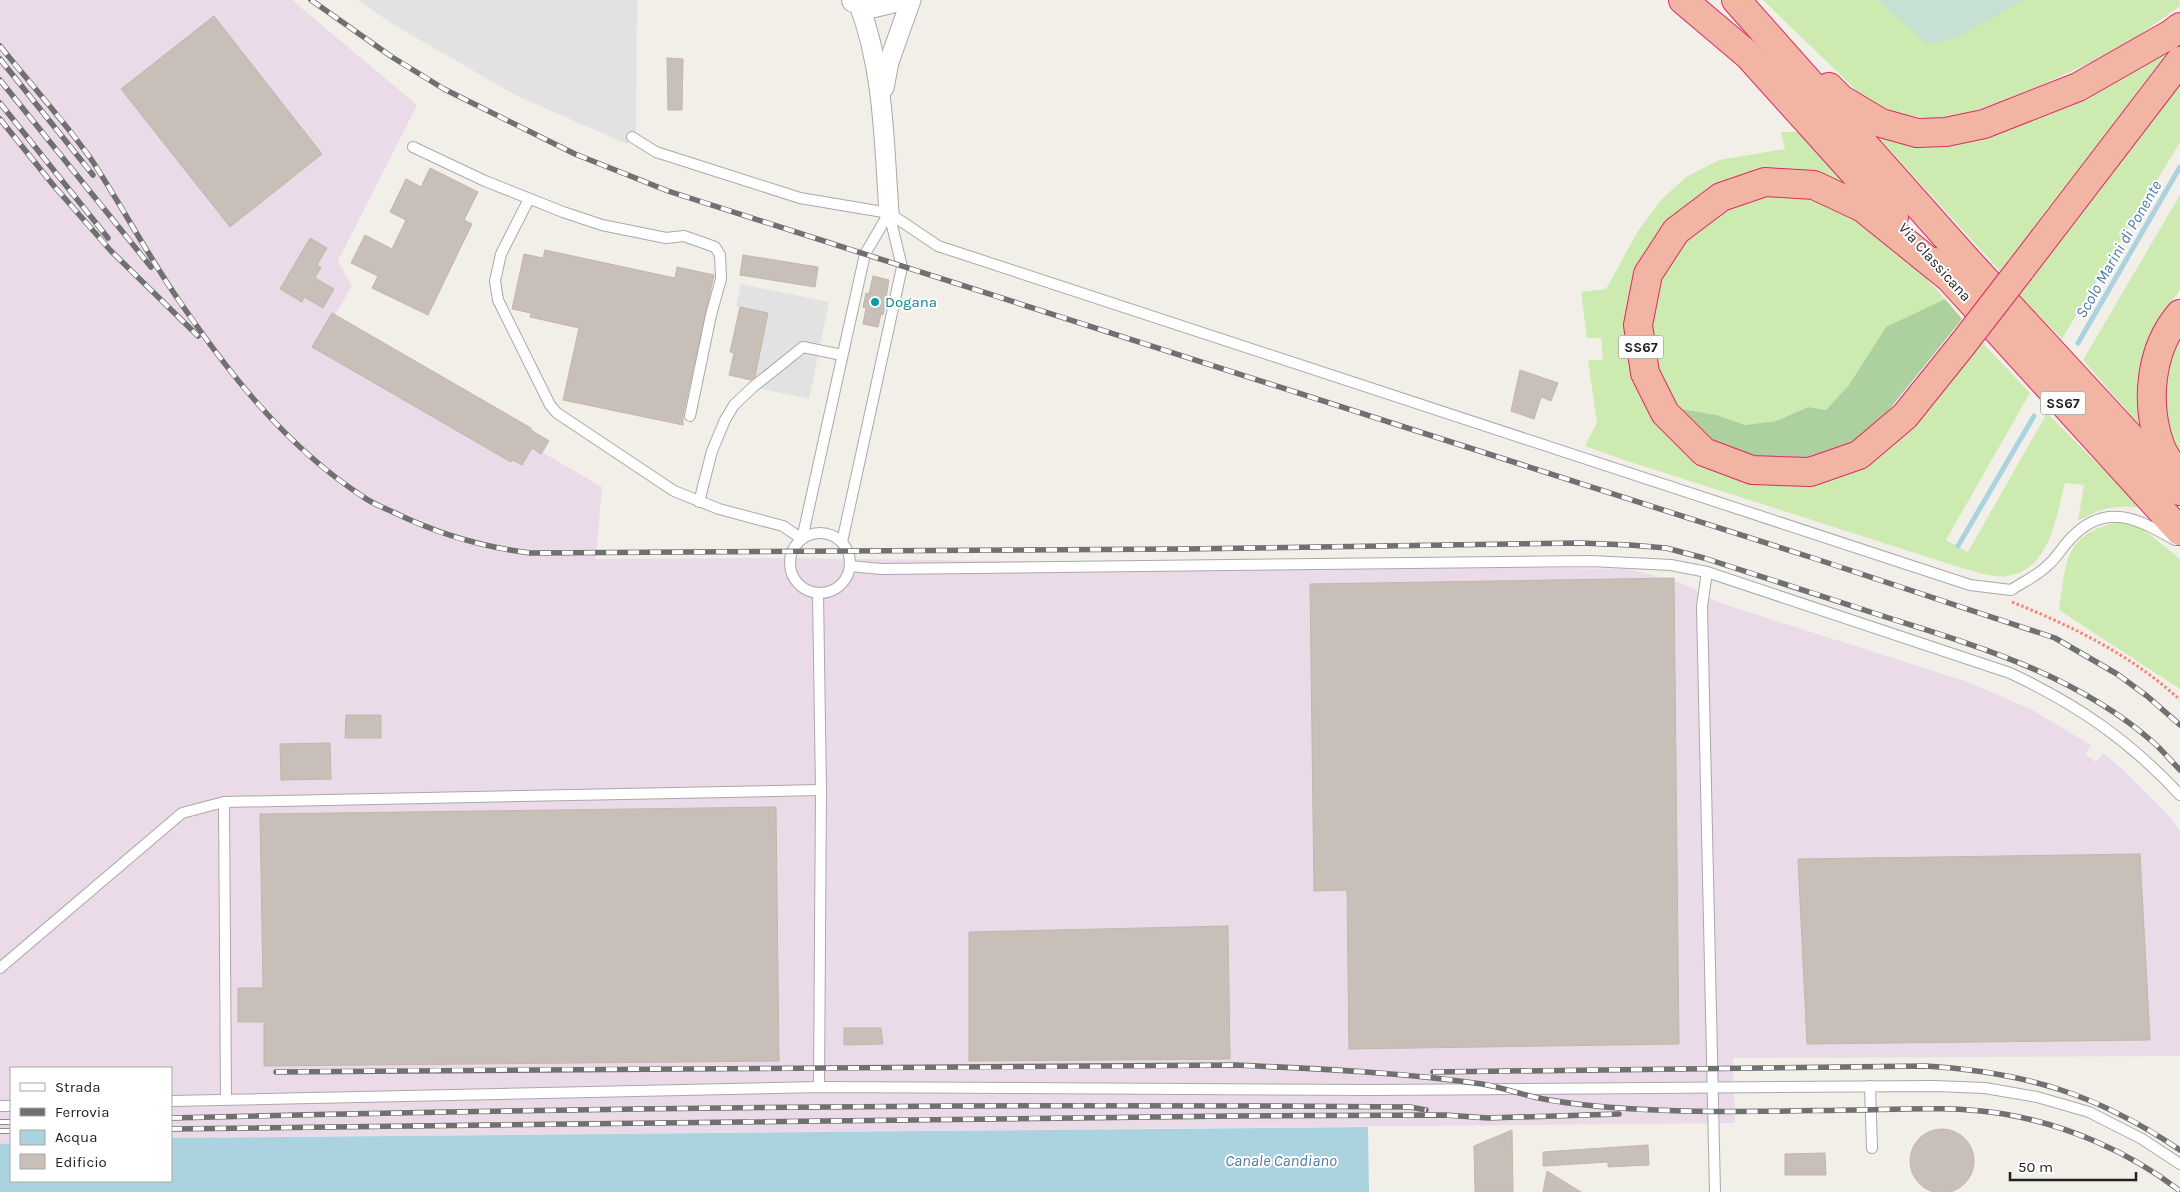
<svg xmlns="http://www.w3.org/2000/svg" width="2180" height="1192" font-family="Karla,sans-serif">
  <rect width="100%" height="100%" fill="#f2efe9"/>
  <path fill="#ebdbe8" d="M0,0H292L417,105L338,261L352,286L335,315L531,428V430L549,441L542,452L602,487L596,559L777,558L1629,569L1681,583L1720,603L1968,682L2032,710L2091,745L2085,754L2096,762L2103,753L2120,767L2170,817L2180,831V1056L1733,1058L1735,1123L171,1138V1068H11V1143L0,1144Z"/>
  <g fill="#cdebb0">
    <path d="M1763,0H2180V6L2121,48L2020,95L1947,120L1896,114L1861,95Z"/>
    <path d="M2180,35V48L2000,271L1870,128L1928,144Z"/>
    <path d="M2180,73V142L2062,339L2014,290Z"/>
    <path d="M1781,132H1802L1847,183L1802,170L1761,172L1727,179L1685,206L1661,231L1646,252V400L1838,476L1979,339L2030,393L1946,540L1968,552L2047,413L2142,508C2114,505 2103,507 2078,521L2084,485L2065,483C2056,517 2050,570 2007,576C1995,578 1977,572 1965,569L1624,460L1585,446L1597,423L1588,360H1603L1601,338H1587L1581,292L1606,289L1638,231L1661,200L1686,177L1719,160L1785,149Z"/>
    <path d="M1808,189L1898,247L1945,299L1887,327L1849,385L1826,410L1808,407L1776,421L1745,425L1717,415L1675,408L1656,370L1648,325L1665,257L1720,204Z"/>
    <path d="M2180,195V290L2162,314L2150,336L2142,363V428L2083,360Z"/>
    <path d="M2180,326V457L2167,439L2164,367Z"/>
    <path d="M2117,522L2140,527L2180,559V689L2059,610C2067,562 2062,536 2117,522Z"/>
  </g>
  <path fill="#add19e" d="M1945,299L1962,319L1889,410L1861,436L1833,453L1799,461L1738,454L1706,437L1675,408L1717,415L1745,425L1776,421L1808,407L1826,410L1849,385L1886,327Z"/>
  <path fill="#c6e0d4" d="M1878,0H2024L1955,39L1926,44Z"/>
  <g fill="#e2e2e2">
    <path d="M358,0H637L636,131L627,144L517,96L394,25Z"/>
    <path d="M741,284L829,302L809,399L753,387L768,314L736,306Z"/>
  </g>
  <path fill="#aad3df" d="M1368,1127L1369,1192H0V1144L11,1143V1181H171V1138Z"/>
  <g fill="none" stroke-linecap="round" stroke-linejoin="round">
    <g stroke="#aad3df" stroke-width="5">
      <path d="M2078,343L2180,167"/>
      <path d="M1958,546L2034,416"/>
    </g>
  </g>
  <g fill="#c7bfb8" stroke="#c4b6ab">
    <path d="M214,16L322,154L230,227L121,89Z"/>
    <path d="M667,58L683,59L682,110H668Z"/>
    <path d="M430,168L478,192L464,220L472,224L428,315L372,288L378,276L351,263L365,235L392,249L406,220L390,212L406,179L421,187Z"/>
    <path d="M310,238L327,248L317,265L321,267L315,278L334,289L323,308L304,297L302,302L280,289Z"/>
    <path d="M545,250L675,278L677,267L714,275L683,415V425L563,400L579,328L530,317L531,313L512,309L524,254L543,258Z"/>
    <path d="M743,255L818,267L815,287L740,275Z"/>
    <path d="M873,276L889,280L883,315L881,314L878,327L863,324L866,308L863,307L866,293L869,294Z"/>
    <path d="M740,307L768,313L755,377L751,380L729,375L734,353L730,352Z"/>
    <path d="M332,313L531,428V430L549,441L541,454L532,448L522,465L513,460L511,462L312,347Z"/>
    <path d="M1520,370L1558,383L1551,401L1541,397L1534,419L1511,411Z"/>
    <path d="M1674,578L1679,1044L1349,1049L1347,890L1314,891L1310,584Z"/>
    <path d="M346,715H381V738H345Z"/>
    <path d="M330,743L331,779L281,780L280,744Z"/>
    <path d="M776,807L779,1061L264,1066V1022H238V988H263L260,814Z"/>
    <path d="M2140,854L2150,1040L1807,1044L1798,859Z"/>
    <path d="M1228,926L1230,1059L969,1061V932Z"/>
    <path d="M844,1028H881L883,1044L844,1045Z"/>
    <circle cx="1942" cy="1161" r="32"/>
    <path d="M1512,1130L1513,1192H1475L1474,1146Z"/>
    <path d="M1648,1145L1649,1165L1608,1167V1162L1543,1166V1152Z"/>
    <path d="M1825,1153L1826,1175H1785V1154Z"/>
    <path d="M1547,1171L1581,1192H1543Z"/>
  </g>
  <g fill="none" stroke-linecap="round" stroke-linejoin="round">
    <g stroke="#a9a9a9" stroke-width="12">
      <g id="service">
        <path d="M632,137L656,152L800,198L889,213L938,246L1970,585L2011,590C2023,582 2039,575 2049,564C2058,556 2063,546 2071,538C2106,501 2138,519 2175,540"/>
        <path d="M413,147L485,181L563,212L602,225L666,238L684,236L715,247L720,255L721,279L711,315L690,416"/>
        <path d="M529,199L501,254L495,281L498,300L550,405L557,413L674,491L719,509L783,526L802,539L865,254L889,213"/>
        <path d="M699,502L712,451L725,420L734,405L753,387L803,347L842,355"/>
        <circle cx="820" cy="563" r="30"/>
        <path d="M842,542L902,267L889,213"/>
        <path d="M850,566L881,569L1590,561L1671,565L1707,572L2010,673C2078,705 2129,740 2180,795"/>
        <path d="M1707,572L1702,606L1715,1192"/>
        <path d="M818,593L821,790L819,1087"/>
        <path d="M0,968L182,813L224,802"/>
        <path d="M1870,1086L1872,1148"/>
        <path d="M226,1099L224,802L821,790"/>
        <path d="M171,1101L819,1087L1369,1090L1935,1086L1985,1088L2037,1097L2089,1112L2142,1139L2180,1164"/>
        <path d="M0,1106H11"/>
      </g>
    </g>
    <g stroke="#a9a9a9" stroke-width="21">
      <g id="minor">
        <path d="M858,2C884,69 884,142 889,213"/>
        <path d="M884,88L889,62L911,0"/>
      </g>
    </g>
    <g stroke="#a9a9a9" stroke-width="26">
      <path id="tertiary" d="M854,0L874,5L895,0"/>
    </g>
    <g stroke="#dc2a67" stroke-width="30">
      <g id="trunk">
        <path d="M1683,0L1748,55L1894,217"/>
        <path d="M1736,0L1965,258L2180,491"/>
        <path d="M1829,87L1841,99L1881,123L1917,133L1946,132L1984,124L2078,87L2171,34L2180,27"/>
        <path d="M1935,262L2180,531"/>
        <path d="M2020,270L2180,61"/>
        <path d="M1946,275L1863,208L1814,185L1765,182L1721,197L1676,231L1648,274L1638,325L1645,373L1665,413L1704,452L1752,470L1810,472L1859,455L1905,416L1962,345"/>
        <path d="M2175,471C2170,463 2163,454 2160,445C2145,402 2150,349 2180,314"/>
      </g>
    </g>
    <path stroke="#fa8072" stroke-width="3" stroke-dasharray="2.5 2.5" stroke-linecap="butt" d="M2012,602C2072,626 2133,656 2180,700"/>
    <use href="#service" stroke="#fff" stroke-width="10"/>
    <use href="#minor" stroke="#fff" stroke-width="19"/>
    <use href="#tertiary" stroke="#fff" stroke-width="24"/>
    <use href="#trunk" stroke="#f2b4a3" stroke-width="28"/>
    <g stroke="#707070" stroke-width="5.5">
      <g id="rail">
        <path d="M311,0L392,57L444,89L575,154L668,191L1813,558L2055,638L2117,674L2147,696L2180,725"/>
        <path d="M0,46C29,82 64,121 91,159C122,206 148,256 180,302C230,375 287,447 362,496C371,503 382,507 393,512C438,534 481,547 531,553L1184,549L1580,543L1630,545L1666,548L1704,558C1766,578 1829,598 1892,619C1984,648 2079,677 2154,743C2163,751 2171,761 2180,770"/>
        <path d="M0,59L93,175"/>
        <path d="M0,80L151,267"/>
        <path d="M0,103L108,238"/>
        <path d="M0,119L54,186L111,251L198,336"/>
        <path d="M276,1072C596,1068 916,1069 1236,1065C1318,1069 1401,1072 1482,1084C1500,1087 1517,1093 1534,1097C1557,1102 1583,1105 1606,1107C1690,1114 1774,1111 1858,1110C1906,1109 1957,1106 2004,1114C2067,1125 2130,1152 2180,1191"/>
        <path d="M1433,1072L1925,1066C2025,1072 2097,1094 2180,1150"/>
        <path d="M171,1118C584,1108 997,1103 1410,1107L1426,1110"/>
        <path d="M0,1122H11"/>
        <path d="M171,1129L1233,1116L1445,1115L1488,1118L1619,1114"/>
        <path d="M0,1131H11"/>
      </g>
    </g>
    <use href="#rail" stroke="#fff" stroke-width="4" stroke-dasharray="11" stroke-linecap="butt"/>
    <g stroke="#dc2a67" stroke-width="30" stroke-linecap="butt">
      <path id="trunk-bridge" d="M1962,345L2020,270"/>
    </g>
    <use href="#trunk-bridge" stroke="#f2b4a3" stroke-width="28"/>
  </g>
  <circle fill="#0f9aa8" stroke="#fff" stroke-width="2" cx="875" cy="302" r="5"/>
  <g text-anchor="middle" stroke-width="4" stroke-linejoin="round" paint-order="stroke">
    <g fill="#fff" stroke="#646464" stroke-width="1">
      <rect x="1618.5" y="335.5" width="45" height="23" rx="4"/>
      <rect x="2040.5" y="391.5" width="45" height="23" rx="4"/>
    </g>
    <g font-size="14" font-weight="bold" fill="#222">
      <text x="1641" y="352">SS67</text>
      <text x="2063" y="408">SS67</text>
    </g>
    <g font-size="15" fill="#222" stroke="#fff">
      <text transform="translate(1935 262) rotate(48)" y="5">Via Classicana</text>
    </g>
    <g font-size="15" fill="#0d838f" stroke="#fff" text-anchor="start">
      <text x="885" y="307">Dogana</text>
    </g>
    <g font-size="16" font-style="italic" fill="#4a7aab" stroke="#fff">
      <text transform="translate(2118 249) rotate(-60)" y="6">Scolo Marini di Ponente</text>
      <text x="1281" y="1166">Canale Candiano</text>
    </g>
  </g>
  <rect x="10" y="1067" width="162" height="115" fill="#ffffff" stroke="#a7a7a7"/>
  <rect x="20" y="1083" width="25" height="8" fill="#ffffff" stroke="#a7a7a7"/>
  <text x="55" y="1092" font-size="15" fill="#222222">Strada</text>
  <rect x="20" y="1108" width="25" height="8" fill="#707070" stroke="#a7a7a7"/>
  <text x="55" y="1117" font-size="15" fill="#222222">Ferrovia</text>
  <rect x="20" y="1130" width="25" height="15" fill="#aad3df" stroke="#a7a7a7"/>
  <text x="55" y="1142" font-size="15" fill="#222222">Acqua</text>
  <rect x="20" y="1154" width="25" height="15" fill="#c7bfb8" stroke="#a7a7a7"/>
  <text x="55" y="1167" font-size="15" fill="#222222">Edificio</text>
  <path d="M2010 1172v8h126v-8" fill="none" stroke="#222222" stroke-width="2.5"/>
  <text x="2018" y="1172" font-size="15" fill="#222222" stroke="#ffffff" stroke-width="4" paint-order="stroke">50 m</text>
</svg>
